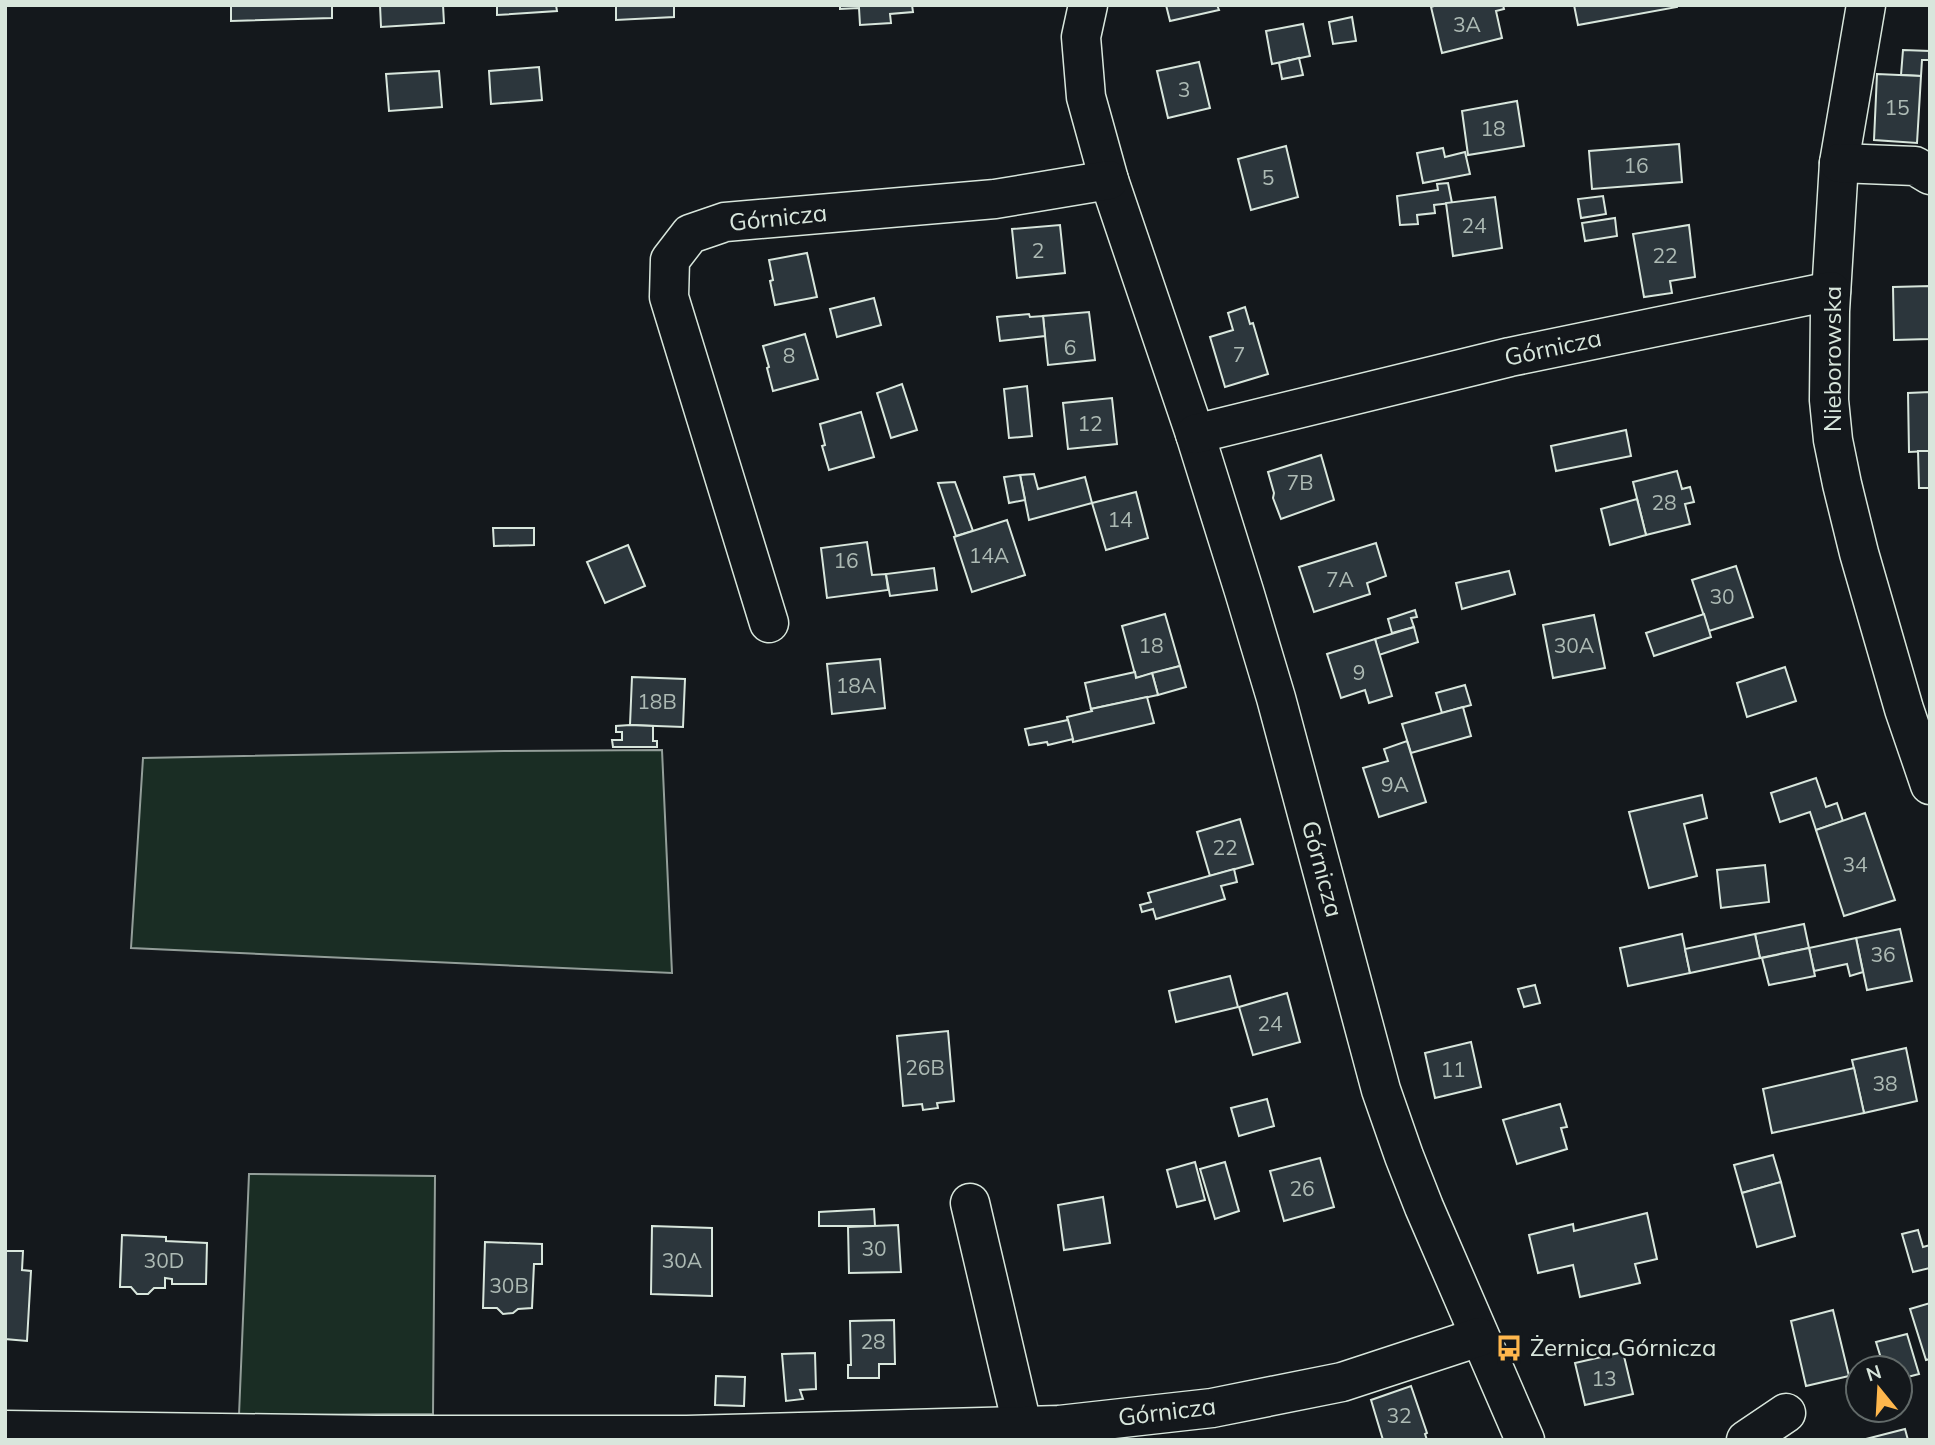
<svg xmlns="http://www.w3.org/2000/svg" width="1935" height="1445" font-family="Mulish,sans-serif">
  <rect width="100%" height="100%" fill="#14181c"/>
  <g fill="#1a2d24" stroke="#939e99" stroke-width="2">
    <path d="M662,750L672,973L131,948L143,758L504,751Z"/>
    <path d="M249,1174L435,1176L433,1414L239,1415Z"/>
  </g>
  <g fill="#2c363c" stroke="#d8e6dc" stroke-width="2">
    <path d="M231,5H332V18L231,21Z"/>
    <path d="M380,5H443L444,23L381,27Z"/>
    <path d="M497,5H556L557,11L497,15Z"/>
    <path d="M616,5H674V17L616,20Z"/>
    <path d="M840,5H912L913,12L890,14L891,23L860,25L859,8L840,9Z"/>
    <path d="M1166,5H1217L1219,10L1170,21Z"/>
    <path d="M1437,5H1503L1504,9L1496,11L1502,38L1442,53L1431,7Z"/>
    <path d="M1574,5H1677V7L1578,25Z"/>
    <path d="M1352,17L1356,41L1333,44L1329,22Z"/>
    <path d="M1303,24L1310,56L1272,64L1266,31Z"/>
    <path d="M1903,50L1930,51V60H1922L1921,76L1901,75Z"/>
    <path d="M1299,58L1303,75L1282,79L1279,63Z"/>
    <path d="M1199,62L1210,108L1168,118L1157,71Z"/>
    <path d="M539,67L542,100L491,104L489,71Z"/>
    <path d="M439,71L442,107L389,111L386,74Z"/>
    <path d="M1877,74L1921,76L1917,143L1874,140Z"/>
    <path d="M1517,101L1524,146L1468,155L1462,111Z"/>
    <path d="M1679,144L1682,182L1592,189L1589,151Z"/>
    <path d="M1286,146L1298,197L1251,210L1238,159Z"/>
    <path d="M1443,148L1445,157L1465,152L1470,174L1423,183L1417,153Z"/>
    <path d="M1448,183L1452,203L1434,205L1435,213L1417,215L1418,224L1400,225L1397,196L1438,190L1437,184Z"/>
    <path d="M1603,196L1606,214L1581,218L1578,199Z"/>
    <path d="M1495,197L1502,248L1453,256L1446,203Z"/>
    <path d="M1615,218L1617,236L1585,241L1582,223Z"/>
    <path d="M1060,225L1065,273L1017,278L1012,229Z"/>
    <path d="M1689,225L1695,277L1670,281L1672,293L1644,297L1633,234Z"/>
    <path d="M807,253L817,297L775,305L770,281L773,280L769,260Z"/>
    <path d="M1930,286V339L1894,340L1893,287Z"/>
    <path d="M874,298L881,325L837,337L830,309Z"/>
    <path d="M1245,307L1250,324L1253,323L1268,374L1225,387L1210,337L1233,330L1228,313Z"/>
    <path d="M1089,312L1095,360L1048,365L1043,316Z"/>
    <path d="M1029,314L1030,317L1043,316L1045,336L1000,341L997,317Z"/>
    <path d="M805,334L818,379L773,391L767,368L769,367L763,346Z"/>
    <path d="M902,384L917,430L891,438L877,393Z"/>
    <path d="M1027,386L1032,436L1009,438L1004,389Z"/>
    <path d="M1930,392V451L1909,452L1908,393Z"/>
    <path d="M1112,398L1117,444L1068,449L1063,403Z"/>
    <path d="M861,412L874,457L829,470L822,446L825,445L820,424Z"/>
    <path d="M1626,430L1631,456L1556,471L1551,446Z"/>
    <path d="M1918,451H1930V488H1919Z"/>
    <path d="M1321,455L1334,500L1281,519L1273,498L1274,493L1268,472Z"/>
    <path d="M1677,471L1682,489L1690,487L1694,502L1685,504L1690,524L1646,535L1633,482Z"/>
    <path d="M1034,474L1038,489L1085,477L1092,503L1029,520L1020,475Z"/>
    <path d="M1020,475L1025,500L1009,503L1004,477Z"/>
    <path d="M955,482L973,531L956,536L938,483Z"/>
    <path d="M1136,492L1148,538L1106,550L1092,503Z"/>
    <path d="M1637,499L1646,535L1610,545L1601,509Z"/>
    <path d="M1007,520L1025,575L972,592L954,537Z"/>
    <path d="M493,528H534V545L494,546Z"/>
    <path d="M867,542L872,575L886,574L888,590L827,598L821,548Z"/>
    <path d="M1376,543L1386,576L1367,583L1370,594L1314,612L1299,567Z"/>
    <path d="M628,545L645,586L605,603L587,562Z"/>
    <path d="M1736,566L1753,617L1709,631L1692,580Z"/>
    <path d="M934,568L937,590L890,596L886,574Z"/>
    <path d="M1509,571L1515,594L1462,609L1456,583Z"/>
    <path d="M1415,610L1417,617L1411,618L1414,627L1392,633L1388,619Z"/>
    <path d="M1165,614L1180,666L1136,678L1122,626Z"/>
    <path d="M1704,614L1711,637L1654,656L1646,633Z"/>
    <path d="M1594,615L1605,668L1553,678L1543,625Z"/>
    <path d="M1414,627L1418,642L1379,655L1375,639Z"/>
    <path d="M1375,639L1392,696L1369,703L1365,690L1341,698L1327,654Z"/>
    <path d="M880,659L885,708L832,714L827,664Z"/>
    <path d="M1180,666L1186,687L1158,695L1152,673Z"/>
    <path d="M1785,667L1796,701L1747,717L1737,683Z"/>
    <path d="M1135,672L1136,678L1152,673L1158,695L1091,709L1085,683Z"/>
    <path d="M632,677L685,679L683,727L630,725Z"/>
    <path d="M1465,685L1471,705L1442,713L1436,693Z"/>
    <path d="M1147,697L1154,723L1073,742L1067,717L1092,711L1091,709Z"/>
    <path d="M1463,707L1471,736L1411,753L1402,724Z"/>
    <path d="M1068,720L1073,739L1048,745L1047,742L1029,745L1025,729Z"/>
    <path d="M630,725L653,726V741H657V747H613L612,740H622V732H616V726Z"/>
    <path d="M1407,741L1426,802L1379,817L1363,768L1388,761L1384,749Z"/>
    <path d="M1816,778L1826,807L1837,803L1843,821L1816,830L1810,812L1780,822L1771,793Z"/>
    <path d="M1702,795L1707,818L1684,824L1697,876L1649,888L1629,812Z"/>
    <path d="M1865,813L1895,900L1844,916L1816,830Z"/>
    <path d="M1240,819L1253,864L1210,876L1197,832Z"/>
    <path d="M1765,865L1769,902L1721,908L1717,870Z"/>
    <path d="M1234,869L1237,882L1221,886L1225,899L1156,919L1153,909L1142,912L1140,905L1151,902L1148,893Z"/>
    <path d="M1804,924L1809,948L1760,958L1755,934Z"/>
    <path d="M1900,929L1912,981L1867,990L1856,938Z"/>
    <path d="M1682,934L1690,973L1628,986L1620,948Z"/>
    <path d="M1755,934L1760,958L1690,973L1685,949Z"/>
    <path d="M1856,938L1863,972L1850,976L1847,964L1814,971L1809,948Z"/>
    <path d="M1809,948L1815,976L1769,985L1762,958Z"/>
    <path d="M1230,976L1238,1007L1176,1022L1169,991Z"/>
    <path d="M1535,985L1540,1003L1524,1007L1518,989Z"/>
    <path d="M1287,993L1300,1042L1253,1055L1239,1007Z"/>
    <path d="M948,1031L954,1101L937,1103L938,1108L923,1110L922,1104L903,1106L897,1036Z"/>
    <path d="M1471,1042L1481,1087L1435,1098L1425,1053Z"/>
    <path d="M1906,1048L1917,1101L1864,1113L1852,1060Z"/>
    <path d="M1854,1068L1864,1113L1772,1133L1763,1089Z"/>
    <path d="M1267,1099L1274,1126L1239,1136L1231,1108Z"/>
    <path d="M1560,1104L1567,1127L1561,1128L1567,1149L1517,1164L1503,1120Z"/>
    <path d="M1773,1155L1781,1182L1742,1193L1734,1165Z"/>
    <path d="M1320,1158L1334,1207L1284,1221L1270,1171Z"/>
    <path d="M1195,1162L1205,1200L1177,1207L1167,1170Z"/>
    <path d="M1225,1162L1239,1211L1215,1219L1200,1169Z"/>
    <path d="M1781,1182L1795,1236L1757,1247L1742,1193Z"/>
    <path d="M1103,1197L1110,1243L1064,1250L1058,1205Z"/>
    <path d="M874,1209L875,1226H819V1212Z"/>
    <path d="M1647,1213L1657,1259L1635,1264L1640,1283L1580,1297L1573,1265L1538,1273L1529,1235L1573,1224L1574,1231Z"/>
    <path d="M898,1225L901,1272L849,1273L848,1227Z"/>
    <path d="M652,1226L712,1228V1296L651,1294Z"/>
    <path d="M1918,1230L1923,1247L1930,1245V1268L1913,1272L1902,1234Z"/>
    <path d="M122,1235L166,1237V1241L207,1243L206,1284H172V1279L165,1278V1288H154L148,1294H137L131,1287H120Z"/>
    <path d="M485,1242L542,1244V1264H534L532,1308L518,1309L513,1313L503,1314L497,1308H483Z"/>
    <path d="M5,1251H23L22,1270L31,1271L27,1341L5,1339Z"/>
    <path d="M1930,1303V1359L1926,1360L1910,1309Z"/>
    <path d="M1833,1310L1849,1376L1806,1386L1791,1321Z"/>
    <path d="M894,1320L895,1364H879V1378H848V1365H851L850,1321Z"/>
    <path d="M1907,1334L1919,1374L1900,1379V1368H1884L1876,1342Z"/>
    <path d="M1623,1352L1633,1394L1585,1405L1575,1363Z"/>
    <path d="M815,1353L816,1389L800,1390L803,1399L786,1401L782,1354Z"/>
    <path d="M716,1376L745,1377L744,1406L715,1405Z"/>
    <path d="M1411,1386L1427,1433L1425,1434L1427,1440H1383L1371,1400Z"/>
    <path d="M1905,1429L1908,1440H1862Z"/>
  </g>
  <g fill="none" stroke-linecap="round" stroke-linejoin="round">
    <g stroke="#d8e6dc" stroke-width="41">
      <g id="minor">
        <path d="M1088,5L1081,37L1086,97L1109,180L1195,434L1244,591L1276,698L1381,1090L1404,1156L1424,1207L1525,1440"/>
        <path d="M1866,5L1839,163L1830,311L1829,400L1833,440L1842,484L1859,553L1904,709L1930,785"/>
        <path d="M1839,163L1915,166L1930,175"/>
        <path d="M1195,434L1510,357L1831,291"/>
        <path d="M769,623L669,297L670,260L690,234L725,222L995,199L1109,180"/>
        <path d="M970,1203L1022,1425"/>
        <path d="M5,1430L376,1435H687L1059,1425L1212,1408L1342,1382L1479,1337"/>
        <path d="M1746,1440L1786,1413"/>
      </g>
    </g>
    <use href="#minor" stroke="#14181c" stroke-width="38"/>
  </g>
  <defs>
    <g id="bus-bare" transform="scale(2.1)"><path d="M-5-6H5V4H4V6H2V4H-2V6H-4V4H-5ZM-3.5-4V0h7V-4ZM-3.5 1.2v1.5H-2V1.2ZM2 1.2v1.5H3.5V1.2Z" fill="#ffb74d" stroke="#14181c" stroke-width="2.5" paint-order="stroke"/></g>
  </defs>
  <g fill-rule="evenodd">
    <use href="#bus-bare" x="1509" y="1348"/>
  </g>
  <g text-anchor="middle" stroke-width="5" stroke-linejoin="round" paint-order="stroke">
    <g font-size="21" fill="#adbab4">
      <text x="1467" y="32">3A</text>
      <text x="1184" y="97">3</text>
      <text x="1897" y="115">15</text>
      <text x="1493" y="136">18</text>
      <text x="1636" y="173">16</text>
      <text x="1268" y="185">5</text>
      <text x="1474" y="233">24</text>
      <text x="1038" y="258">2</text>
      <text x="1665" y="263">22</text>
      <text x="1070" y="355">6</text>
      <text x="1239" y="362">7</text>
      <text x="789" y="363">8</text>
      <text x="1090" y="431">12</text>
      <text x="1300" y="490">7B</text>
      <text x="1664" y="510">28</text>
      <text x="1120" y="527">14</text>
      <text x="989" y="563">14A</text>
      <text x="846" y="568">16</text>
      <text x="1340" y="587">7A</text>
      <text x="1722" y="604">30</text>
      <text x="1151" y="653">18</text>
      <text x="1574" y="653">30A</text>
      <text x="1359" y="680">9</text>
      <text x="856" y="693">18A</text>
      <text x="657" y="709">18B</text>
      <text x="1395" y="792">9A</text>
      <text x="1225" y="855">22</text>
      <text x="1855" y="872">34</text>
      <text x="1883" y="962">36</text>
      <text x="1270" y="1031">24</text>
      <text x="925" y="1075">26B</text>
      <text x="1453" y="1077">11</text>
      <text x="1885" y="1091">38</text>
      <text x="1302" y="1196">26</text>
      <text x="874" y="1256">30</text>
      <text x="164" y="1268">30D</text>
      <text x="682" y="1268">30A</text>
      <text x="509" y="1293">30B</text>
      <text x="873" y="1349">28</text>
      <text x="1604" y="1386">13</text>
      <text x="1399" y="1423">32</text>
    </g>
    <g font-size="24" fill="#d8e6dc" stroke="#14181c">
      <text transform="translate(778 218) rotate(-6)" y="8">Górnicza</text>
      <text transform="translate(1553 348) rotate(-12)" y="8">Górnicza</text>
      <text transform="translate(1833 359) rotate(-90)" y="8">Nieborowska</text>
      <text transform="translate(1322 869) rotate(75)" y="8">Górnicza</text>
      <text transform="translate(1167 1412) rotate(-7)" y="8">Górnicza</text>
    </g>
    <g font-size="24" fill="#d8e6dc" stroke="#14181c" text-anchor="start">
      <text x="1530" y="1356">Żernica Górnicza</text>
    </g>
  </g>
  <rect width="1935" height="1445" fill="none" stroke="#d8e6dc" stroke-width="14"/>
  <g transform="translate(1879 1389) rotate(342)"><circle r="33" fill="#14181c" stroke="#626a69" stroke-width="2"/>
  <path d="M0-5L12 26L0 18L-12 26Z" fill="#ffb74d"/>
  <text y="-10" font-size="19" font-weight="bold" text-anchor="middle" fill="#d8e6dc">N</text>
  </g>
</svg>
